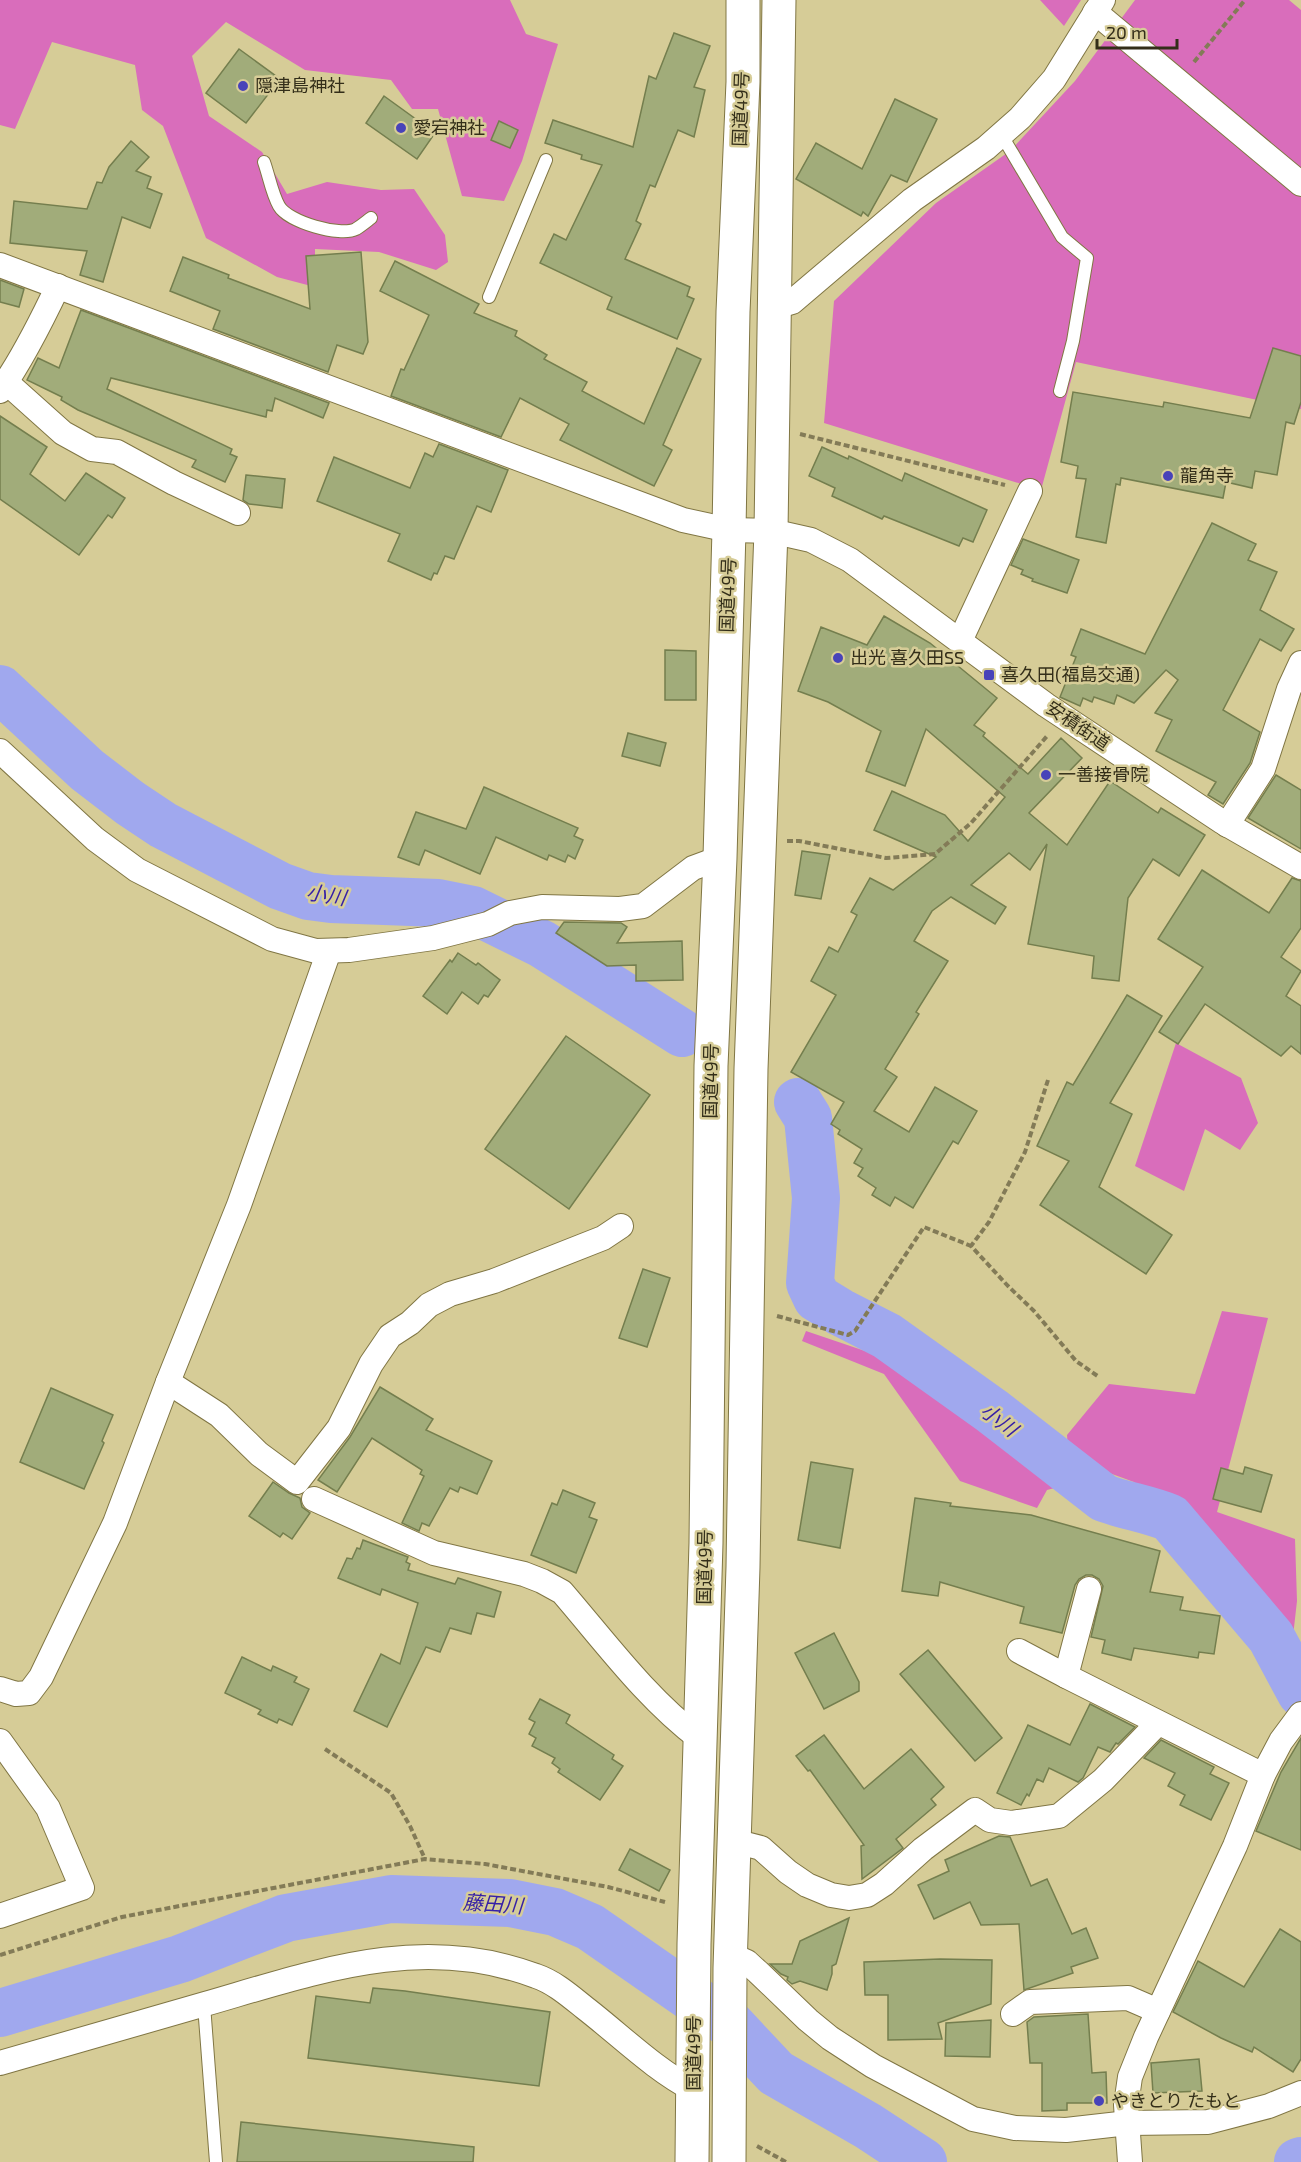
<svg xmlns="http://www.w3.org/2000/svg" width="1301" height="2162" font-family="'Exo 2','Noto Sans JP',sans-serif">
  <rect width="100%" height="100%" fill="#d6cc97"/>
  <g fill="#d96dbb">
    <path d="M0,0H510L526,34L558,44L522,161L504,201L462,196L438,109H412L391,80L305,70L226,22L192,56L209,116L262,152L287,194L327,182L381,190L414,189L445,235L448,262L436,270L379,252L315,249V287L277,277L206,238L163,126L142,110L135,65L52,42L15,129L0,125Z"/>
    <path d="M1040,0H1081L1064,26Z"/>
    <path d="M1135,0H1289L1301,10V409L1076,362L1041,490L824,423L834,301L936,203L1010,151L1075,81Z"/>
    <path d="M1176,1043L1241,1078L1258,1123L1240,1150L1205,1129L1184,1191L1135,1166Z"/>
    <path d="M1222,1311L1268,1318L1217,1512L1295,1539L1297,1601L1292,1645L1254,1584L1221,1557L1172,1509L1134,1482L1101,1470L1068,1449L1067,1435L1109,1384L1195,1394Z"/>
    <path d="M806,1331L865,1351L901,1354L1066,1485L1047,1490L1037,1508L960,1481L884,1374L802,1341Z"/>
  </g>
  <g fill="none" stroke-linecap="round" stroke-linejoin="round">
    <g stroke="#a0a8ee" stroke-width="48">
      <path d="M0,689L87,770L130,803L163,825L280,886L308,896L331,899L438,903L473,910L542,944L682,1033"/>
      <path d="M798,1102L808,1118L816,1198L810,1283L817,1298L840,1312L887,1336L992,1411L1104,1498C1126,1506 1148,1509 1170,1518L1271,1637L1301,1693"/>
      <path d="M0,2013L180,1959L286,1918L391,1899L510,1903L555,1912L590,1927L731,2025L776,2073L868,2126L923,2162"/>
      <path d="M1298,2162L1301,2161"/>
    </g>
  </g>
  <g fill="#a1ac7a" stroke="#747e4e" stroke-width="1.5">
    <path d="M674,33L710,46L694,87L705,90L694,137L678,130L655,187L650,185L636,221L641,224L625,259L690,287L687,296L694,299L677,339L607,309L612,297L540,263L554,234L566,240L602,165L581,159L582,155L545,143L553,120L633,147L649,76L656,79Z"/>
    <path d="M239,49L280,79L246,123L206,93Z"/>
    <path d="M384,96L435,133L417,159L366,123Z"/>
    <path d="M895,99L937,119L907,182L891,175L868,216L863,212L861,216L796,179L816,143L862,169Z"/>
    <path d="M499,121L518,130L510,148L491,140Z"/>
    <path d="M131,141L149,157L136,171L151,177L147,188L162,194L150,228L122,217L103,282L80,275L87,251L10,243L14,201L87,209L97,182L102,183L109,167Z"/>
    <path d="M361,252L368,342L363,354L337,345L328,372L213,329L220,311L170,291L183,257L229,275L228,278L310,309L306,256Z"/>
    <path d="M395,261L479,304L474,313L517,331L515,336L547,355L544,359L587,382L582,391L644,424L677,348L701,359L663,445L672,450L654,486L560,440L569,424L520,398L501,437L391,396L401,369L404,370L429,315L380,291Z"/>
    <path d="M0,280L24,289L19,307L0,302Z"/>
    <path d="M81,310L329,403L323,418L275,398L272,411L267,410L266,417L111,378L107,389L232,449L230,454L237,457L225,482L192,467L196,460L78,410L61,400L62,397L27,380L38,358L59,368Z"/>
    <path d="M1273,348L1301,356V402L1294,424L1286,422L1277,475L1255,471L1252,488L1226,482L1223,498L1121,478L1120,485L1116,484L1106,543L1076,537L1086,479L1076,478L1078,466L1061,462L1073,392L1163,407L1164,402L1250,418Z"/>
    <path d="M0,416L47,447L30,474L65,501L86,473L125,498L112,518L108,515L79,555L0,499Z"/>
    <path d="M439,444L508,470L491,512L477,506L454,559L445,556L437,574L434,573L431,580L388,561L400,534L317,501L334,457L410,488L425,453L433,457Z"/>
    <path d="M822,447L848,459L849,456L902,481L905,473L987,510L973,542L963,538L959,546L884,516L882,519L832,496L835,488L809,476Z"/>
    <path d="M246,475L285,479L282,508L249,504L243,500Z"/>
    <path d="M1212,523L1256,544L1248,560L1277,572L1260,610L1294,629L1281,651L1260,639L1223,710L1260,732L1250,763L1223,804L1208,795L1216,782L1156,751L1172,720L1155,713L1178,680L1166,670L1134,703L1117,695L1114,704L1094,697L1092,702L1083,698L1080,706L1060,697L1076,657L1071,655L1081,629L1145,654Z"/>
    <path d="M1023,539L1079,560L1067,593L1032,581L1033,579L1021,574L1023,570L1011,565Z"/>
    <path d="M884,616L930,643L997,698L974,725L985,733L983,736L1028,774L1061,738L1082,758L1029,813L1067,845L1110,781L1158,813L1161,808L1205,835L1179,876L1153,859L1128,898L1119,981L1092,978L1094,956L1028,944L1047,844L1030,870L1009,853L971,885L1006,907L995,924L951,897L932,911L914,941L948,961L916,1012L919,1014L885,1069L897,1077L874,1111L909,1132L935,1087L977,1111L958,1144L953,1141L913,1208L895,1197L890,1206L872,1195L876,1188L858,1176L863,1168L854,1163L862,1149L838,1134L840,1130L831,1124L844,1102L791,1072L836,995L811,981L829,947L838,952L857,915L851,912L870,878L893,890L936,857L874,830L892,791L945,815L968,841L1005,797L926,729L905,786L866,771L881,731L828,702L798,691L821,627L867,645Z"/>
    <path d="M665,650L696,651V700H665Z"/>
    <path d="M628,733L666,743L660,766L622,756Z"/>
    <path d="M1276,775L1301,790V849L1248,818Z"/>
    <path d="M484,787L578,828L574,836L583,840L575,859L568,855L565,862L549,855L547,860L496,837L480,874L425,850L419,865L398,857L416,812L466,829Z"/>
    <path d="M802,851L830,855L821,899L795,895Z"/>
    <path d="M1202,870L1269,913L1292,878L1301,881V928L1281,957L1301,971L1286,996L1301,1006V1054L1291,1046L1281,1056L1205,1004L1178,1044L1159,1032L1203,967L1158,939Z"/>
    <path d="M564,922L621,923L627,927L617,943L682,941L683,980L636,981V965L607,966L556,933Z"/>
    <path d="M458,953L476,965L478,963L500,980L488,997L484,995L478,1004L462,992L447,1014L423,996L450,960L452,962Z"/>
    <path d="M1127,995L1162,1016L1110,1103L1132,1114L1099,1187L1172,1235L1146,1274L1040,1205L1069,1161L1037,1146L1067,1082L1073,1085Z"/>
    <path d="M566,1036L650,1095L569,1209L485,1149Z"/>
    <path d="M643,1269L670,1278L647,1347L619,1338Z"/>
    <path d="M380,1387L433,1419L426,1430L492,1461L477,1494L460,1487L458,1492L450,1488L429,1526L422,1523L419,1531L402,1523L424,1476L420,1474L422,1470L372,1438L337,1492L318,1480L350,1437Z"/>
    <path d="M51,1388L113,1415L102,1441L104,1443L84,1489L20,1462Z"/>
    <path d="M811,1462L853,1469L840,1548L798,1540Z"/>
    <path d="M1245,1467L1272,1475L1261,1512L1213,1499L1221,1468L1243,1474Z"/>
    <path d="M273,1482L289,1493L300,1498L302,1507L310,1513L292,1539L283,1533L280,1537L249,1516Z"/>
    <path d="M563,1490L595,1503L589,1517L597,1520L576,1573L531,1555L552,1503L557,1505Z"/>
    <path d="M915,1498L951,1503L950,1506L1031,1515L1160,1551L1150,1592L1183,1597L1180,1610L1220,1616L1214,1654L1199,1652L1198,1658L1134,1648L1131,1660L1102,1653L1105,1640L1091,1637L1103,1586L1099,1579L1092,1575H1086L1079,1579L1075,1585L1062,1633L1020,1623L1024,1607L940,1582L938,1596L902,1591Z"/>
    <path d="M363,1540L408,1557L406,1562L410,1564L408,1570L455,1584L458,1578L501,1592L494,1617L477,1613L471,1634L450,1628L440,1652L426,1647L387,1727L354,1711L381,1654L400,1664L418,1603L382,1589L380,1595L338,1578L347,1558L352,1559L357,1548L360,1549Z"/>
    <path d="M834,1633L859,1682V1691L824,1709L795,1653Z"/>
    <path d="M928,1650L1002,1738L975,1761L900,1674Z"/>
    <path d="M242,1657L271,1671L273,1666L297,1677L294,1682L309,1689L292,1725L279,1719L277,1723L258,1714L261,1710L225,1693Z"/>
    <path d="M540,1699L570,1715L566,1723L614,1755L612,1759L623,1766L600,1800L558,1772L560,1769L552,1763L555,1758L532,1746L536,1738L529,1734L535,1722L529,1719Z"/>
    <path d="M1090,1704L1135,1727L1118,1744L1116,1743L1110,1752L1098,1747L1083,1778L1078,1782L1049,1768L1043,1782L1037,1779L1029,1796L1027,1794L1021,1805L997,1793L1028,1725L1070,1745Z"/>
    <path d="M824,1735L864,1789L911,1749L944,1787L931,1799L936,1805L896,1839L903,1848L862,1879L861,1846L864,1845L810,1770L808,1771L796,1756Z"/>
    <path d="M1301,1738V1850L1256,1831L1281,1772Z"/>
    <path d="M1161,1740L1214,1767L1210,1774L1229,1783L1211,1820L1180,1805L1185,1795L1168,1786L1175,1773L1144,1758Z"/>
    <path d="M999,1836L1010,1837L1031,1886L1047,1879L1072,1934L1086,1928L1098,1958L1071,1967L1073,1973L1024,1990L1019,1924L981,1925L970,1902L934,1919L918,1885L949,1871L945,1860Z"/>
    <path d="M630,1849L670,1870L659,1891L619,1870Z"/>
    <path d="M849,1918L836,1964L832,1966V1974L827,1990L800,1981L792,1984L787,1980L788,1977L781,1974L770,1964H792L800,1941Z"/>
    <path d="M1280,1929L1301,1942V2059L1293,2072L1254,2047L1252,2052L1221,2038L1173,2012L1198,1961L1244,1987Z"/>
    <path d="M940,1959L992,1960L991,2004L938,2023L942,2039L888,2040V1995H865L864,1962Z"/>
    <path d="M373,1988L405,1991L550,2012L539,2086L308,2058L316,1996L370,2003Z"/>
    <path d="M1088,2014L1092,2073L1106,2072L1107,2103H1067V2110L1042,2111V2063H1030L1027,2022L1034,2017Z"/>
    <path d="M991,2020L990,2057L945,2056L946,2023Z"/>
    <path d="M1199,2059L1202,2091L1153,2093L1151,2063Z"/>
    <path d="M241,2122L474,2147L473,2162H237Z"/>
  </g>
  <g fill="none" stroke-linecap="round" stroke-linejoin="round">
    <g stroke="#807644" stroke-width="14">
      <g id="service">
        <path d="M1001,134L1062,237L1087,258L1073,341L1060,391"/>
        <path d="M264,162C269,176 272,194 279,206C288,222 340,237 356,229C361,226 367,221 371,218"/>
        <path d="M489,297L546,160"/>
        <path d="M204,2005L216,2162"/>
      </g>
    </g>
    <g stroke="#807644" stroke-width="26">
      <g id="minor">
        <path d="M1095,12L1301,184"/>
        <path d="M0,265L683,520L729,530L771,531L811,540L850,560L1046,705L1221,821L1301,867"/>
        <path d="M775,307L792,302L912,200L986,148L1020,118L1054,79L1103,0"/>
        <path d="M6,382L63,433L92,449L117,452L174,483L238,513"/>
        <path d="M0,391C23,358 41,322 58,286"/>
        <path d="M960,641L1030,491"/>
        <path d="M0,751L95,839L137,870L272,939L316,951L349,950L433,938L488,924L510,913L542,907L620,909L643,906L693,868L720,858"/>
        <path d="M1227,825L1263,769L1289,689L1301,663"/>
        <path d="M168,1382L219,1415L259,1454L297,1482L339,1428L371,1364L390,1336L410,1323L429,1305L450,1294L494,1281L603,1238L621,1226"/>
        <path d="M314,1499L434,1553L524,1574L542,1581L562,1592C606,1643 646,1698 700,1739"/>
        <path d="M1089,1589L1066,1676L1263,1775"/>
        <path d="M1019,1651L1066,1676"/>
        <path d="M0,1689L16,1694L29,1693L41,1677L115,1523L168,1382L239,1205L329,951"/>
        <path d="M0,1741L48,1808L82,1888L0,1916"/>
        <path d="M734,1841L761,1848L788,1872L807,1885L831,1895L849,1898L867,1895L884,1884L923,1849L975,1810L990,1820L1011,1823L1059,1816L1103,1780L1158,1723"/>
        <path d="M731,1955L747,1962L758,1972L808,2020L830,2038L873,2066L973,2119L1015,2128L1066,2130L1128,2123L1208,2122L1269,2106L1301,2093"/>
        <path d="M1013,2014L1030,2002L1128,1998L1158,2011"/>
        <path d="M0,2063C68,2043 137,2024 205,2004C316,1972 421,1933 536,1976C554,1982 570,1996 585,2008C620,2035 655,2070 694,2090"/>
        <path d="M1130,2162L1126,2105L1130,2077L1146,2037L1235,1846L1263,1775L1281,1741L1301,1714"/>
      </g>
    </g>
    <g stroke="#807644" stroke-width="35">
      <g id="trunk">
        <path d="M692,2162L694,1944L706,1543L711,1066L720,858L729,530L733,312L743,82V0"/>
        <path d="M729,2162L730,1968L743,1567L751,1069L771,531L779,0"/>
      </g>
    </g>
    <g stroke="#837b57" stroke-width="4" stroke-dasharray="6 3" stroke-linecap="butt">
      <path d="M1194,62L1245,0"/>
      <path d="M800,434L1005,485"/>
      <path d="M787,841H799L886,858L935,854L971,823L1048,735"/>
      <path d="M1048,1080L1025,1152L989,1222L971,1246L1008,1286L1034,1311L1076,1361L1099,1377"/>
      <path d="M777,1316L848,1335L855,1331L924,1227L971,1246"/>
      <path d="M325,1749L391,1793L410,1826L425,1859"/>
      <path d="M0,1955L122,1917L425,1859L485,1864L608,1887L665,1902"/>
      <path d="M757,2146L786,2162"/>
    </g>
    <use href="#service" stroke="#fff" stroke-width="12"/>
    <use href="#minor" stroke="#fff" stroke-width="24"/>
    <use href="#trunk" stroke="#fff" stroke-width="33"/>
  </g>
  <g fill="#4843b9" stroke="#d6cc97" stroke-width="2">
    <circle cx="243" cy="86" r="6"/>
    <circle cx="401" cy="128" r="6"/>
    <circle cx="1168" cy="476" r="6"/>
    <circle cx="838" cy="658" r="6"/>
    <rect x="983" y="669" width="12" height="12" rx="3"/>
    <circle cx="1046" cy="775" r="6"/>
    <circle cx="1099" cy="2101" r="6"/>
  </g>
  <g text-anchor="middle" stroke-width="5" stroke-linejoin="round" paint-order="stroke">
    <g font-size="18" fill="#332e19" stroke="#d6cc97" text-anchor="start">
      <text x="255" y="92">隠津島神社</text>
      <text x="413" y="134">愛宕神社</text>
      <text x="1180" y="482">龍角寺</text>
      <text x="850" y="664">出光 喜久田SS</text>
      <text x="1001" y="681">喜久田(福島交通)</text>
      <text x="1058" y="781">一善接骨院</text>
      <text x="1111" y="2107">やきとり たもと</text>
    </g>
    <g font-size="18" fill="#332e19" stroke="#d6cc97">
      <text transform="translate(741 109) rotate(-88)" y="6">国道49号</text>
      <text transform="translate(728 595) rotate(-88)" y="6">国道49号</text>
      <text transform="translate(1078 726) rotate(34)" y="6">安積街道</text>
      <text transform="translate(711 1081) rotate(-89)" y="6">国道49号</text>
      <text transform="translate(705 1567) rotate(-89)" y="6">国道49号</text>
      <text transform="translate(694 2053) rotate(-90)" y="6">国道49号</text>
    </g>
    <g font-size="20" font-style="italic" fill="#3620a7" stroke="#d6cc97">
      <text transform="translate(326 895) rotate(9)" y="7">小川</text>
      <text transform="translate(999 1420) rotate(37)" y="7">小川</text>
      <text transform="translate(493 1904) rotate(4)" y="7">藤田川</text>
    </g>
  </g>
  <path d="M1097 39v9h80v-9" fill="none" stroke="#332e19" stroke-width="3"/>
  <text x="1106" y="39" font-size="18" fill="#332e19" stroke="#d6cc97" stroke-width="4.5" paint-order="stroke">20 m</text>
</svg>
